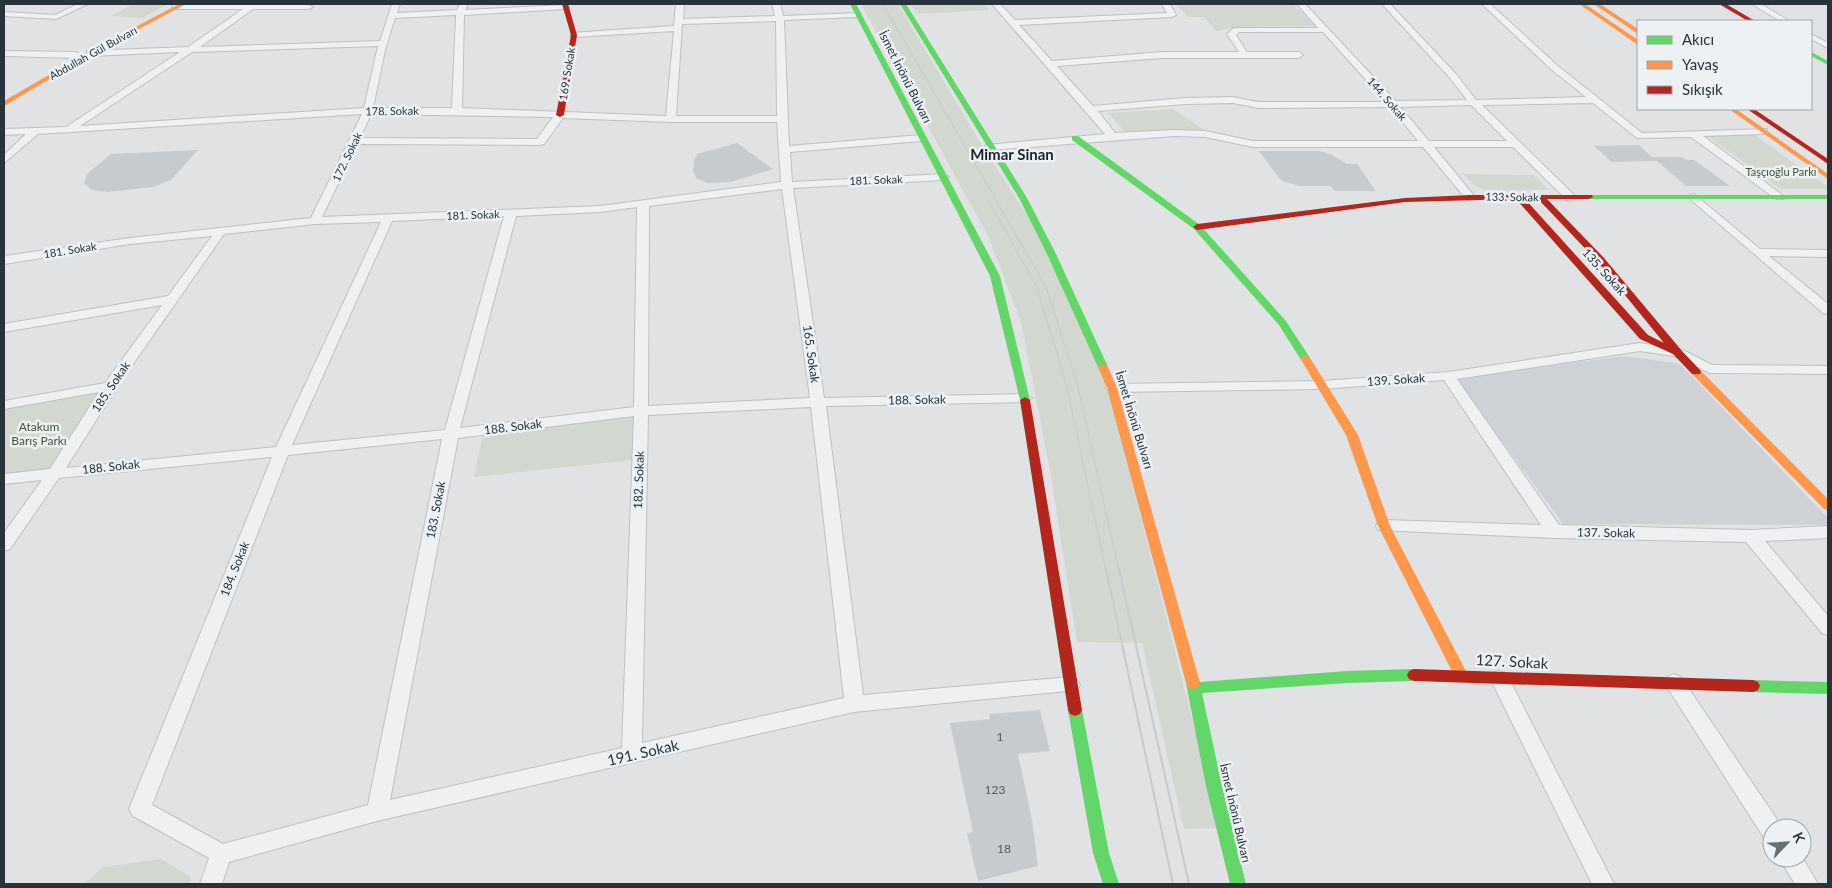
<svg xmlns="http://www.w3.org/2000/svg" width="1832" height="888" font-family="Lato,sans-serif">
  <rect width="100%" height="100%" fill="#e0e2e4"/>
  <path fill="#ced2d7" d="M1625,356L1680,364L1828,518V525L1563,524L1455,377Z"/>
  <g fill="#d2d8d0">
    <path d="M133,4H168L142,18L111,16Z"/>
    <path d="M861,4H898L984,149L1057,261L1101,362L1220,828L1184,829L1142,643L1077,642L1050,470L1021,322L988,236Z"/>
    <path d="M910,4H985L989,10L918,14Z"/>
    <path d="M1176,4H1293L1316,26L1239,27L1216,31L1204,17H1188Z"/>
    <path d="M1173,109L1204,130L1125,132L1108,113Z"/>
    <path d="M1752,133L1828,187V189H1781L1706,135Z"/>
    <path d="M1463,174L1533,175L1549,190H1486L1475,186Z"/>
    <path d="M110,386L55,473L4,479V405Z"/>
    <path d="M633,417L632,460L474,477L483,433Z"/>
    <path d="M161,859L191,877L189,884H84L103,867Z"/>
  </g>
  <g fill="#c8cbcd">
    <path d="M737,143L773,169L731,182L707,183L696,178L693,171L694,161L697,154Z"/>
    <path d="M1639,145L1652,157H1681L1686,160H1694L1730,186H1686L1657,161L1612,162L1594,146Z"/>
    <path d="M198,150L171,180L153,187L108,192L92,190L84,183L87,174L111,154Z"/>
    <path d="M1259,151H1319L1330,154L1347,164H1357L1376,191H1335L1331,186H1300L1285,182L1279,178Z"/>
    <path d="M1040,710L1050,751L1018,754L1032,820L1038,866L978,881L967,833L973,832L950,723L990,719L989,714Z"/>
  </g>
  <g fill="none" stroke-linecap="round" stroke-linejoin="round">
    <g stroke="#bec0c2" stroke-width="2">
      <g id="street">
        <path d="M78,4H88L56,19L4,16V12L55,15Z"/>
        <path d="M392,4H400L397,13L457,10L460,4H468L465,10L565,5L569,7L565,9L464,15L462,108L666,116L674,31L574,37H571V33L674,26L676,4H684L683,19L775,16L772,4H780L783,16L860,13L861,15L857,17L784,20L789,146L921,135L926,138L921,141L790,152L792,182L944,174L949,177L944,180L793,188L824,398L1025,394L1032,398L1025,402L826,406L863,695L1070,677L1077,680L1080,685L1077,690L854,712L377,821L229,862L222,884H200L209,858L133,816L129,809L272,457L59,478L10,549L4,551V533L42,480L4,484V474L50,469L99,392L4,409V401L105,383L162,305L4,332V324L168,296L212,236L130,244L4,264V256L130,238L311,218L362,114L38,134L4,163V155L26,134L4,135V129L66,127L180,52L90,56L87,55V51L188,47L243,9H176L172,7L173,5H309L313,7L309,9H253L200,47L380,41ZM456,15L452,108H373L385,50L395,18ZM776,21L777,116H676L682,24ZM378,46L364,108L80,126L192,52ZM371,114L553,117L537,139L360,138ZM563,118L671,122H777L781,182L600,206L322,217L357,144L540,145L544,144ZM782,189L810,398L648,406L649,206ZM637,207L634,407L460,428L516,216L600,212ZM504,216L445,430L292,445L392,221ZM381,222L276,447L66,468L117,387L224,234L315,224ZM811,407L844,698L642,743L648,415ZM634,416L622,748L390,800L458,438ZM442,439L368,805L223,844L152,805L288,455Z"/>
        <path d="M992,4H1000L1015,20L1167,13L1162,4H1170L1176,15L1172,17L1019,25L1052,61L1162,52H1239L1227,34L1234,28H1318L1297,4H1305L1396,101L1467,100L1450,78L1382,4H1390L1456,74L1476,100L1586,97L1552,70L1482,4H1490L1558,66L1642,133L1767,129V133L1764,134L1703,136L1785,197L1784,199H1776L1691,137L1637,138L1593,103L1482,105L1575,196L1576,198L1571,201L1567,200L1513,147H1434L1475,197L1470,200L1466,199L1423,147H1253L1205,137L1174,136L990,150L985,147L986,145L1105,134ZM1239,32H1323L1386,102H1258L1233,97L1185,98L1093,106L1057,66L1162,58H1299L1303,55L1299,52H1247L1236,35ZM1233,103L1258,108L1391,107L1418,141H1253L1205,131L1174,130L1115,133L1098,111L1185,104ZM1471,105L1507,141H1429L1400,107Z"/>
        <path d="M1752,4H1761L1789,21H1780Z"/>
        <path d="M1811,34L1828,43V48L1811,39Z"/>
        <path d="M4,51L76,52L80,55L76,58L4,56Z"/>
        <path d="M1694,194L1760,249L1828,250V257L1769,256L1828,304V314L1823,313L1690,199V195Z"/>
        <path d="M1640,343L1683,350L1712,365L1828,366V374L1710,373L1674,356L1640,351L1457,379L1559,525L1751,530L1828,526V538L1765,541L1828,616V635L1822,633L1746,542L1555,538L1378,530L1376,526L1378,522L1384,520L1541,525L1444,380L1322,389L1112,392L1105,388L1112,384L1322,381L1448,372Z"/>
        <path d="M1499,671L1506,673L1614,884H1592L1490,678L1492,673Z"/>
        <path d="M1674,674L1681,677L1780,824L1781,828H1772V841L1764,838L1667,687L1665,682L1667,677Z"/>
        <path d="M1802,857L1818,884H1795L1779,858Z"/>
      </g>
    </g>
    <use href="#street" fill="#eff0f1" fill-rule="evenodd"/>
    <g fill="#63d668" fill-rule="evenodd">
      <path d="M850,4H856L1000,276L1030,400L1029,402L1025,403L1020,400L990,276Z"/>
      <path d="M900,4H906L1027,198L1056,254L1108,367L1107,369H1099L1098,367L1047,254L1019,198Z"/>
      <path d="M1811,52L1828,61V65L1811,56Z"/>
      <path d="M1072,136H1078L1200,225L1286,321L1310,358L1309,360H1301L1279,325L1194,229L1072,140Z"/>
      <rect x="1586" y="195" width="242" height="4"/>
      <path d="M1414,669L1419,671L1421,675L1419,679L1414,681L1347,683L1202,693L1222,786L1246,884H1230L1206,786L1186,683L1188,679L1193,677L1198,679L1200,682L1347,671Z"/>
      <path d="M1753,680L1828,682V694L1753,692L1748,690L1746,686L1748,682Z"/>
      <path d="M1075,704L1080,706L1082,710L1109,853L1119,884H1103L1093,853L1068,710L1070,706Z"/>
    </g>
    <g fill="#ff974d" fill-rule="evenodd">
      <path d="M179,4H186L92,54L4,106V101L88,52Z"/>
      <path d="M1579,4H1585L1638,40V45Z"/>
      <path d="M1594,4H1600L1638,29V34Z"/>
      <path d="M1729,109H1736L1828,174V179Z"/>
      <path d="M1305,355L1310,358L1358,435L1390,526L1468,675L1466,679L1461,681L1456,679L1378,526L1346,435L1300,358Z"/>
      <path d="M1103,364L1108,367L1117,388L1200,683L1198,687L1193,689L1188,687L1186,683L1107,388L1098,367Z"/>
      <path d="M1696,369L1700,370L1828,499V510L1824,509L1692,374L1691,372L1692,370Z"/>
    </g>
    <g fill="#b3261e" fill-rule="evenodd">
      <path d="M562,4H568L577,35L564,115L560,117L556,115L571,35Z"/>
      <path d="M1719,4H1726L1755,21H1748Z"/>
      <path d="M1747,109H1754L1828,159V164Z"/>
      <path d="M1470,195H1592L1593,197L1589,199H1547L1604,258L1682,351L1700,370L1701,372L1700,374H1692L1673,354L1640,339L1516,199L1405,202L1197,230L1193,227L1197,224L1405,198ZM1525,199H1538L1598,262L1664,343L1648,335Z"/>
      <path d="M1025,397L1030,400L1082,710L1080,714L1075,716L1070,714L1068,710L1020,400Z"/>
      <path d="M1414,669L1753,680L1758,682L1760,686L1758,690L1753,692L1414,681L1409,679L1407,675L1409,671Z"/>
    </g>
    <g stroke="#c8cacc" stroke-width="1">
      <path d="M883,4L1045,285L1078,386L1119,571"/>
      <path d="M988,200L1037,287L1067,387L1106,571"/>
    </g>
    <g stroke="#c8cacc" stroke-width="2">
      <path d="M1106,569L1173,884"/>
      <path d="M1119,569L1189,884"/>
    </g>
  </g>
  <g text-anchor="middle" stroke-width="5" stroke-linejoin="round" paint-order="stroke">
    <g font-size="11" fill="#28333c" stroke="#edf1f4">
      <text transform="translate(93 53) rotate(-29)" y="4">Abdullah Gül Bulvarı</text>
      <text transform="translate(567 74) rotate(-81)" y="4">169. Sokak</text>
      <text transform="translate(1387 99) rotate(49)" y="4">144. Sokak</text>
      <text transform="translate(392 111) rotate(-1)" y="4">178. Sokak</text>
      <text transform="translate(347 157) rotate(-64)" y="4">172. Sokak</text>
      <text transform="translate(876 180) rotate(-2)" y="4">181. Sokak</text>
      <text transform="translate(1512 197) rotate(1)" y="4">133. Sokak</text>
      <text transform="translate(473 215) rotate(-2)" y="4">181. Sokak</text>
      <text transform="translate(70 250) rotate(-9)" y="4">181. Sokak</text>
    </g>
    <g font-size="11" fill="#435637" stroke="#edf1f4">
      <text x="1781" y="176">Taşçıoğlu Parkı</text>
    </g>
    <g font-size="12" fill="#28333c" stroke="#edf1f4">
      <text transform="translate(905 77) rotate(63)" y="4">İsmet İnönü Bulvarı</text>
      <text transform="translate(1604 272) rotate(48)" y="4">135. Sokak</text>
      <text transform="translate(811 354) rotate(82)" y="4">165. Sokak</text>
      <text transform="translate(1396 380) rotate(-4)" y="4">139. Sokak</text>
      <text transform="translate(111 387) rotate(-56)" y="4">185. Sokak</text>
      <text transform="translate(917 400) rotate(-1)" y="4">188. Sokak</text>
      <text transform="translate(1134 420) rotate(73)" y="4">İsmet İnönü Bulvarı</text>
      <text transform="translate(513 427) rotate(-7)" y="4">188. Sokak</text>
      <text transform="translate(111 467) rotate(-6)" y="4">188. Sokak</text>
      <text transform="translate(639 480) rotate(-88)" y="4">182. Sokak</text>
      <text transform="translate(436 510) rotate(-79)" y="4">183. Sokak</text>
      <text transform="translate(1606 533) rotate(1)" y="4">137. Sokak</text>
      <text transform="translate(235 569) rotate(-68)" y="4">184. Sokak</text>
      <text transform="translate(1235 813) rotate(77)" y="4">İsmet İnönü Bulvarı</text>
    </g>
    <g font-size="12" fill="#435637" stroke="#edf1f4">
      <text x="39" y="431">Atakum<tspan x="39" dy="14">Barış Parkı</tspan></text>
    </g>
    <g font-size="12" fill="#515a61">
      <text x="1000" y="741">1</text>
      <text x="995" y="794">123</text>
      <text x="1004" y="853">18</text>
    </g>
    <g font-size="15" font-weight="bold" fill="#1b242d" stroke="#edf1f4">
      <text x="1012" y="160">Mimar Sinan</text>
    </g>
    <g font-size="15" fill="#28333c" stroke="#edf1f4">
      <text transform="translate(1512 662) rotate(3)" y="5">127. Sokak</text>
      <text transform="translate(643 753) rotate(-13)" y="5">191. Sokak</text>
    </g>
  </g>
  <rect width="1832" height="888" fill="none" stroke="#28333c" stroke-width="10"/>
  <rect x="1637" y="20" width="175" height="90" fill="#edf1f4" stroke="#9ea5aa"/>
  <rect x="1647" y="36" width="25" height="8" fill="#63d668" stroke="#9ea5aa"/>
  <text x="1682" y="45" font-size="15" fill="#28333c">Akıcı</text>
  <rect x="1647" y="61" width="25" height="8" fill="#ff974d" stroke="#9ea5aa"/>
  <text x="1682" y="70" font-size="15" fill="#28333c">Yavaş</text>
  <rect x="1647" y="86" width="25" height="8" fill="#b3261e" stroke="#9ea5aa"/>
  <text x="1682" y="95" font-size="15" fill="#28333c">Sıkışık</text>
  <g transform="translate(1787 843) rotate(65)"><circle r="24" fill="#edf1f4" stroke="#9ea5aa"/>
  <path d="M0-4L9 19L0 12L-9 19Z" fill="#687077"/>
  <text y="-8" font-size="14" font-weight="bold" text-anchor="middle" fill="#28333c">K</text>
  </g>
</svg>
